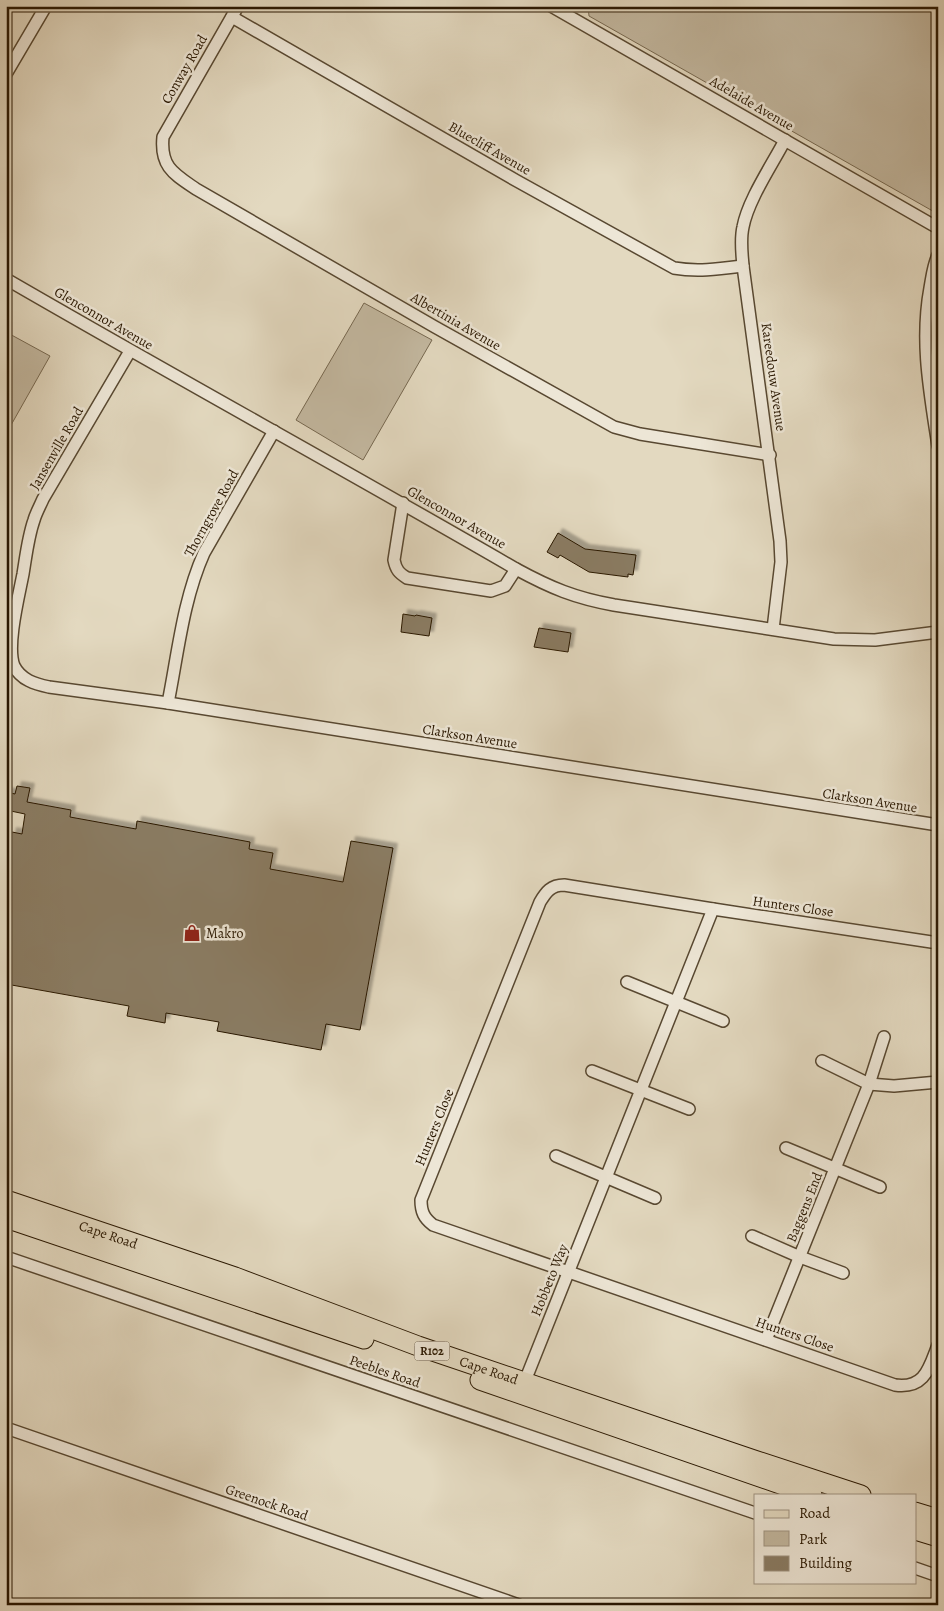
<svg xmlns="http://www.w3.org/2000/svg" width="944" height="1611" font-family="Alegreya,serif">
  <defs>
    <filter id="shadow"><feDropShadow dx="4.5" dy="-4.5" stdDeviation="1" flood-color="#0004"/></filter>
  </defs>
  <rect width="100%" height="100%" fill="#e3d9c0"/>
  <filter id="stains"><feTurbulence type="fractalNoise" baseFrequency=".004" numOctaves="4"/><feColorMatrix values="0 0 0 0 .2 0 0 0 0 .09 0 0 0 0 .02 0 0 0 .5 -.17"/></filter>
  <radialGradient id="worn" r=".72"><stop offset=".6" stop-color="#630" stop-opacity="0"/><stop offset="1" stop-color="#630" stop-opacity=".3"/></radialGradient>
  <g fill="#c3b8a0" stroke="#766850">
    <path d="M588,6H938V214L589,16Z"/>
    <path d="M364,303L432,340L363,460L296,420Z"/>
    <path d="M6,332L50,356L6,434Z"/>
  </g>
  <g fill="#8a7c64" stroke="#291701" filter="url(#shadow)">
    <path d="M558,533L585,549L636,555L633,575L628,574V577L589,572L560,555L558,558L547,552Z"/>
    <path d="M403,614L415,616L416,615L432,618L429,636L401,632Z"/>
    <path d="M539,628L571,633L568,652L534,647Z"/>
    <path d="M17,786L30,788L27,802L71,810L70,817L136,829L137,821L250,842L249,849L273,853L270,869L343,882L351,841L393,848L360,1030L326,1024L321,1050L217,1031L219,1022L166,1013L165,1023L127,1016L129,1006L6,984V864L12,832L22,834L25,814L6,810V792L15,794Z"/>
  </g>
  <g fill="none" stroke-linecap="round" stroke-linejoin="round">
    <g stroke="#584831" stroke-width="14">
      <g id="street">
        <path d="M238,6L163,137C160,167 174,174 196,189L435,327L614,427L640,434L770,455"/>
        <path d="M551,6L938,228"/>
        <path d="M232,17L517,181L674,268C697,272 719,269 743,266"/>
        <path d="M6,74L46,6"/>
        <path d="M938,255C933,266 932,277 930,288C920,342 930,393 938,446"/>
        <path d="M6,279C175,377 347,471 516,569C551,588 575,598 614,605L834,639L875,640L938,632"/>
        <path d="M130,351L43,499C40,506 36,513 34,520C28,537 26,556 23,574C19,595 6,646 14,666C21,680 35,684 49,687L168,703L938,825"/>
        <path d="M403,503L394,560C396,570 399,573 407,578L491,591L505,586L516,569"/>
        <path d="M773,629L781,562L780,541L743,266C742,253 740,240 743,227C748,200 772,165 785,140"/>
        <path d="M168,703C178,653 183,600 204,553L274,431"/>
        <path d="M938,943L713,909L564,885C551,885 546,892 540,902L421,1200C421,1212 424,1218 433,1225L895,1385C925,1389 929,1368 938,1345"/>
        <path d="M627,982L723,1021"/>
        <path d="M822,1061L869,1084L894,1086L938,1082"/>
        <path d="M592,1071L689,1109"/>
        <path d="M786,1148L880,1187"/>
        <path d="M556,1156L655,1198"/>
        <path d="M752,1236L800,1257L843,1273"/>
        <path d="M6,1257L755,1513"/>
        <path d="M766,1340L869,1084L884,1037"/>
        <path d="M523,1386L713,909"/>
        <path d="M6,1428L519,1605"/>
        <path d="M915,1568L938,1576"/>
      </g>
    </g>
    <g stroke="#291701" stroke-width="21">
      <g id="primary">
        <path id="s1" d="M6,1200L235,1277L418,1346L754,1460L861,1495"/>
        <path d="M6,1218L364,1339"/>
        <path d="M480,1380L812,1495"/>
        <path d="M915,1512L938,1519"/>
        <path d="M915,1530L938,1537"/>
      </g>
    </g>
    <use href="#street" stroke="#ede6d6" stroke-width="11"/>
    <use href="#primary" stroke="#e3d9c0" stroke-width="19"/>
  </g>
  <defs>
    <g id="shop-bare" transform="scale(1.35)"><path d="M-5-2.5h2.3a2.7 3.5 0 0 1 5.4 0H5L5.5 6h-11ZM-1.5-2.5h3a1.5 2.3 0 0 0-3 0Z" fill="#8f2418" stroke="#ede6d6" stroke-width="2.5" paint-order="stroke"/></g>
  </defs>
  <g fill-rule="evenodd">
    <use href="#shop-bare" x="192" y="933"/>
  </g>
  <g text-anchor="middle" stroke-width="5" stroke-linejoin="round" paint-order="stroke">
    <rect fill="#ede6d6" stroke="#645541" stroke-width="1" x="414.5" y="1341.5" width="35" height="19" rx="4"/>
    <g font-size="12" font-weight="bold" fill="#291701">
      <text x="432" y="1355">R102</text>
    </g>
    <g font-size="14" fill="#291701" stroke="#ede6d6">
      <text transform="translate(184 69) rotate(-60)" y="5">Conway Road</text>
      <text transform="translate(752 103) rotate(30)" y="5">Adelaide Avenue</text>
      <text transform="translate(490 148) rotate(30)" y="5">Bluecliff Avenue</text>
      <text transform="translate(104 318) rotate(30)" y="5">Glenconnor Avenue</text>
      <text transform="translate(456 321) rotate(30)" y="5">Albertinia Avenue</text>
      <text transform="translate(774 377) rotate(82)" y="5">Kareedouw Avenue</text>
      <text transform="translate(56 448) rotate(-60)" y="5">Jansenville Road</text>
      <text transform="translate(211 513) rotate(-61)" y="5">Thorngrove Road</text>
      <text transform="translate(457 517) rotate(30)" y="5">Glenconnor Avenue</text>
      <text transform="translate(470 736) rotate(9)" y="5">Clarkson Avenue</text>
      <text transform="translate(870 800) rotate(9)" y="5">Clarkson Avenue</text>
      <text transform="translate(793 906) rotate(8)" y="5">Hunters Close</text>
      <text transform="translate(434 1127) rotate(-68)" y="5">Hunters Close</text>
      <text transform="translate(804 1207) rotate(-68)" y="5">Baggens End</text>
      <text dy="5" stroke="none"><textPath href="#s1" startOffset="108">Cape Road</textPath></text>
      <text transform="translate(549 1280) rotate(-68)" y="5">Hobbeto Way</text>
      <text transform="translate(795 1334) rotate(19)" y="5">Hunters Close</text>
      <text dy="5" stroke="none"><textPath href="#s1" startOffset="512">Cape Road</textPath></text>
      <text transform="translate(385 1371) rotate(19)" y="5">Peebles Road</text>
      <text transform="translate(267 1502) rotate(19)" y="5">Greenock Road</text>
    </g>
    <g font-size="14" fill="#291701" stroke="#ede6d6" text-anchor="start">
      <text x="206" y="938">Makro</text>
    </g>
  </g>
  <rect width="944" height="1611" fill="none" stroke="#e3d9c0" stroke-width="25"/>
  <rect x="8" y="8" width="929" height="1596" fill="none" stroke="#291701" stroke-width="2.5"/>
  <rect x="12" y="12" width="919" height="1586" fill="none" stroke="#291701"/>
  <rect x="754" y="1494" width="162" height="90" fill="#ede6d6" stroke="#9f9381"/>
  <rect x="764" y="1510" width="25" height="8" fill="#e3d9c0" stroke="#9f9381"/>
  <text x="799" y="1518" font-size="15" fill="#291701">Road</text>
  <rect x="764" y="1531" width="25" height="15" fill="#c3b8a0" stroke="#9f9381"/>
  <text x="799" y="1544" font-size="15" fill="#291701">Park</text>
  <rect x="764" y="1556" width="25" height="15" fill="#8a7c64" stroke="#9f9381"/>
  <text x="799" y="1568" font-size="15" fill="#291701">Building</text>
  <rect width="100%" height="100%" filter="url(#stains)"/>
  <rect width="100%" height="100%" fill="url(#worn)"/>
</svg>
